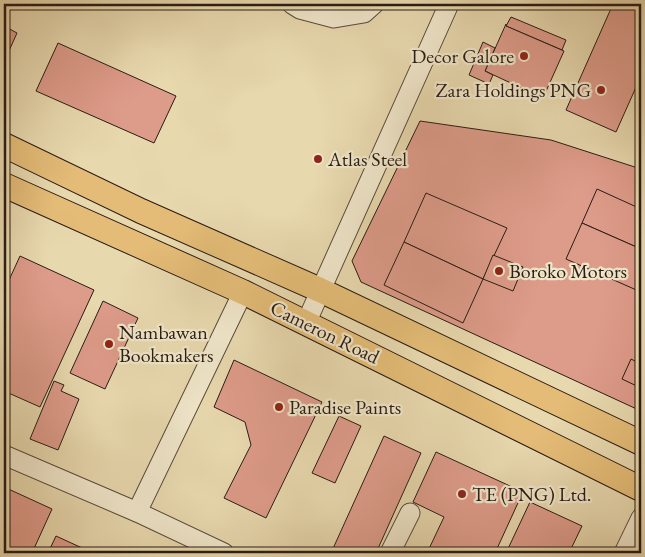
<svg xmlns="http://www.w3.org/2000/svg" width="645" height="557" font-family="'EB Garamond',serif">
  <rect width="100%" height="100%" fill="#e8d8ae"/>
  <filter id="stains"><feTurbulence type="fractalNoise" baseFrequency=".004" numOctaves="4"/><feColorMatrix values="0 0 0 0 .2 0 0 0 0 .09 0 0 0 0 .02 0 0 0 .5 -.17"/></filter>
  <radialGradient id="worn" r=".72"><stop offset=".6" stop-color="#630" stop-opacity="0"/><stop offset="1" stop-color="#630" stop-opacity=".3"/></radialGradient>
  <g fill="#dd9b89" stroke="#291c14">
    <path d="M613,4H641V76L616,132L566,110Z"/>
    <path d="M511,17L566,40L562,50L506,26Z"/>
    <path d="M506,24V26L564,51L543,98L485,71Z"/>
    <path d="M4,26L17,33L4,62Z"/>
    <path d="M483,42L495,48L485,71L493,75L489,84L469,75Z"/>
    <path d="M58,43L176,96L154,143L36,91Z"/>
    <path d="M420,121L551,140L641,169V411L361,282L352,261Z"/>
    <path d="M597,189L641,209V249L582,223Z"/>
    <path d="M426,193L507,228L483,279L404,242Z"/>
    <path d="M582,223L641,249V292L566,259Z"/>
    <path d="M404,242L483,279L463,323L384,285Z"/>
    <path d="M493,255L523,267L513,291L483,279Z"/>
    <path d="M20,256L94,290L40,407L4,391V312L6,308L4,307V291Z"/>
    <path d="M103,301L138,318L105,389L70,373Z"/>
    <path d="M631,359L641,364V388L622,379Z"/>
    <path d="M234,360L322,402L266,518L224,498L251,445L245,422L214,407Z"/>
    <path d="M54,381L64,385L61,391L79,399L58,450L30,439Z"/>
    <path d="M339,416L361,426L335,483L312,473Z"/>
    <path d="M384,436L421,453L376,553H331Z"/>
    <path d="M436,452L523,492L495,553H427L444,517L413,502Z"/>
    <path d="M4,487L52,509L32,553H4Z"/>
    <path d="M530,502L582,526L569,553H506Z"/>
    <path d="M56,536L93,553H48Z"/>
  </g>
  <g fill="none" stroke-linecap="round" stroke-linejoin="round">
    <g stroke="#594b3a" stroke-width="21">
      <g id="minor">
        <path d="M292,4L300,9L334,18L364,13L374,4"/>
        <path d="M306,323L449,4"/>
        <path d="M4,455L137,512L224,553"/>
        <path d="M137,512L243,292"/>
        <path d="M390,553L410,513"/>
        <path d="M624,553L641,518"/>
      </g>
    </g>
    <g stroke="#291c14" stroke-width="26">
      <g id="major">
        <path d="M4,145L141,211L320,290L641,443"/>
        <path d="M4,185L243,292L641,489"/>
      </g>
    </g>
    <use href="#minor" stroke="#f0e6ca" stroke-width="19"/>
    <use href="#major" stroke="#e4bc77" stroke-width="24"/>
  </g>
  <g fill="#8f2418" stroke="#f0e6ca" stroke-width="2">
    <circle cx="524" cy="56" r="5"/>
    <circle cx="601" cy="90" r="5"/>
    <circle cx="318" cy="159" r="5"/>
    <circle cx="499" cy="271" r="5"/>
    <circle cx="109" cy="344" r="5"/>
    <circle cx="279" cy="407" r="5"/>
    <circle cx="462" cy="494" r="5"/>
  </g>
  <g text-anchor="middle" stroke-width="4.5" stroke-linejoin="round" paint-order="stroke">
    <g font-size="20" fill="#291c14" stroke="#f0e6ca" text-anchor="start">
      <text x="514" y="63" text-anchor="end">Decor Galore</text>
      <text x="591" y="97" text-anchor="end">Zara Holdings PNG</text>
      <text x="328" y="166">Atlas Steel</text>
      <text x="509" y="278">Boroko Motors</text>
      <text x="119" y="339">Nambawan<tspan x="119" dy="23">Bookmakers</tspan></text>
      <text x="289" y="414">Paradise Paints</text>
      <text x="472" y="501">TE (PNG) Ltd.</text>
    </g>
    <g font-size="20" fill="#291c14" stroke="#f0e6ca">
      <text transform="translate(325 332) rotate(26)" y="7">Cameron Road</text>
    </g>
  </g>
  <rect width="645" height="557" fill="none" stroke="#e8d8ae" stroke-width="20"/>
  <rect x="5" y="5" width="635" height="547" fill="none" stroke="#291c14" stroke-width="2.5"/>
  <rect x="10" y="10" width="625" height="537" fill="none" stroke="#291c14"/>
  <rect width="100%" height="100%" filter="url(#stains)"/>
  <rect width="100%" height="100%" fill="url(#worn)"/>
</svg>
